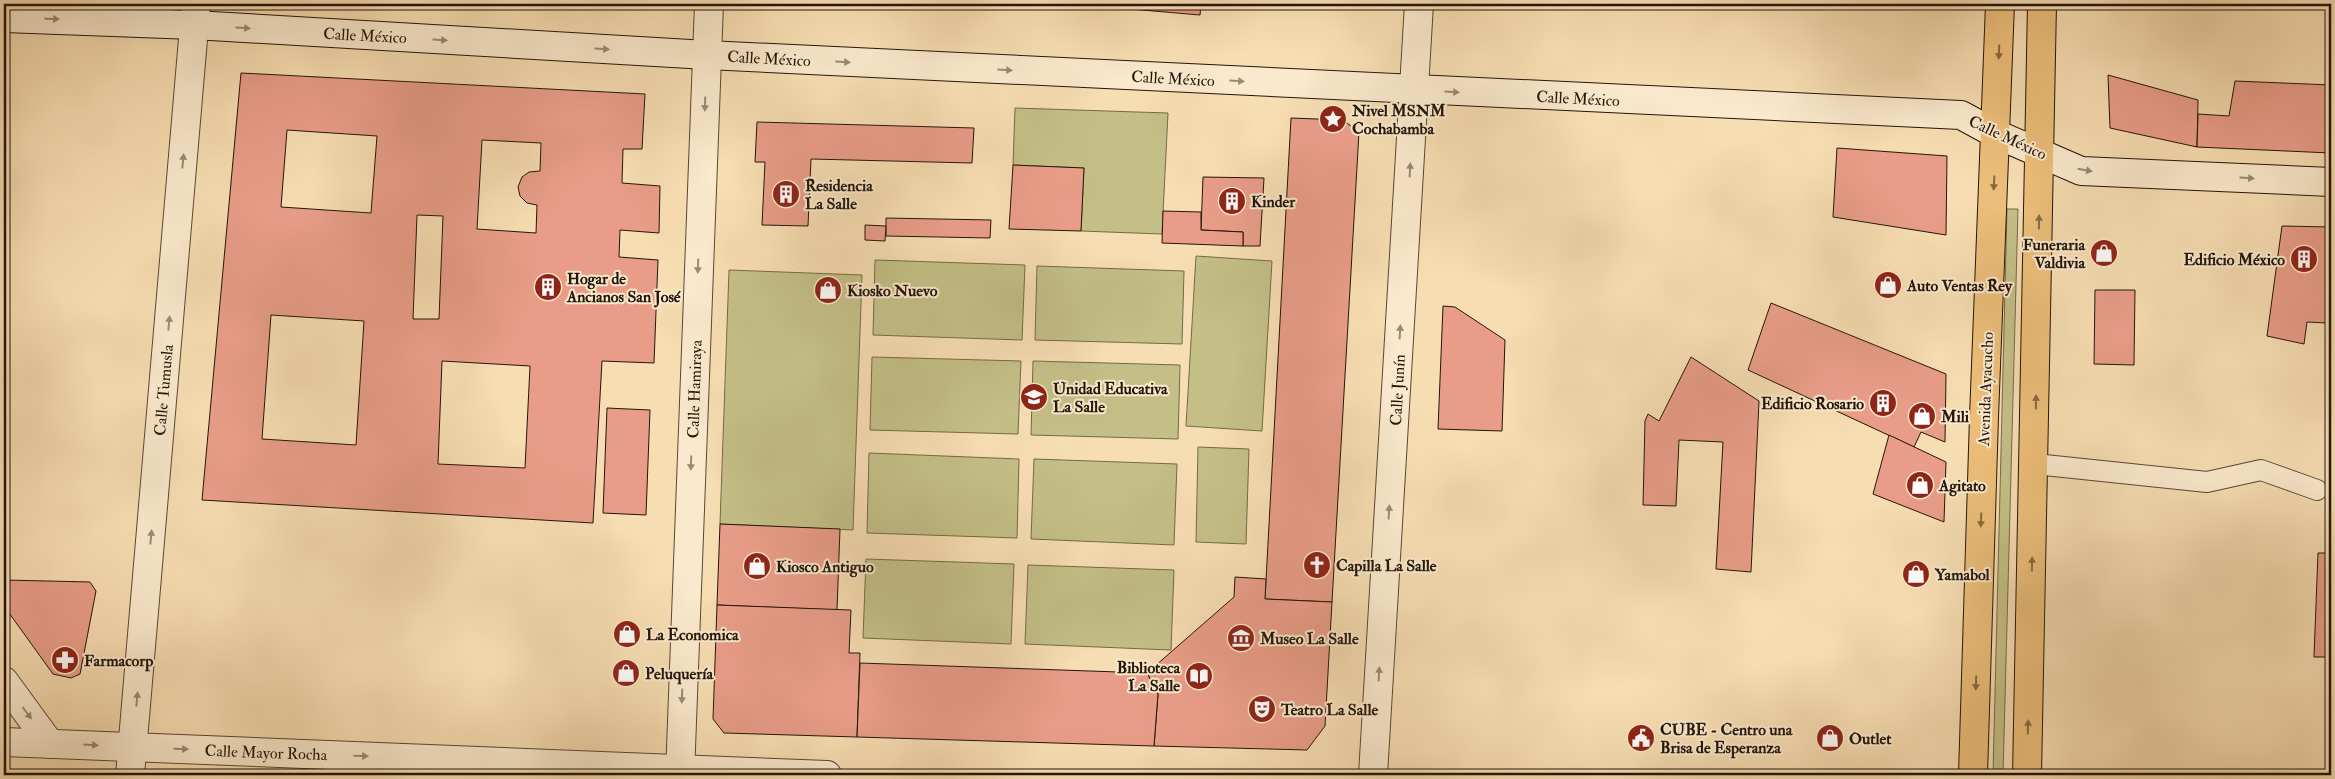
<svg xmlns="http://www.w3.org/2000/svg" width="2335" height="779" font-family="'IM FELL Double Pica',serif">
  <rect width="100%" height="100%" fill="#f7ddb2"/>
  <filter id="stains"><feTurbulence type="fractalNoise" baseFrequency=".004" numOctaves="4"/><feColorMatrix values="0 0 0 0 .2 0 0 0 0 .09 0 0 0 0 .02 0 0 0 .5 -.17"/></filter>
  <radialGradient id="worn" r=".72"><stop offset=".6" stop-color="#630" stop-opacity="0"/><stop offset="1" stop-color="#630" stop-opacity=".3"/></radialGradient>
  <g fill="#c4bf87" stroke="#746a48">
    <path d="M1015,108L1168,113L1162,234L1081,231L1084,168L1013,165Z"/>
    <path d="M2007,209H2018L2003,775H1993Z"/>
    <path d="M1196,256L1272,261L1262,431L1186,426Z"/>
    <path d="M875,260L1025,265L1022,340L873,335Z"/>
    <path d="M1037,266L1184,271L1182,344L1035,340Z"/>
    <path d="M729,270L862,275L853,530L720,524Z"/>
    <path d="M872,357L1021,361L1018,434L870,430Z"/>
    <path d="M1033,361L1180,365L1178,439L1031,435Z"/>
    <path d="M1198,447L1249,449L1246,544L1196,542Z"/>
    <path d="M869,453L1019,459L1017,538L867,533Z"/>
    <path d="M1034,459L1177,464L1174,545L1031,539Z"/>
    <path d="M866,559L1014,564L1011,644L863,638Z"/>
    <path d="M1028,565L1174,570L1171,650L1025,644Z"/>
  </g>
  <g fill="#e99d88" stroke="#231509" fill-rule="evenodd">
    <path d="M1131,4H1201L1200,15L1130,9Z"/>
    <path d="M241,73L645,94L642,149H623L622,183L660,186L659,233L620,230L619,257L658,260L654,363L602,361L593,523L202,500ZM287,130L377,136L371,213L281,207ZM482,140L541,143L540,171L529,172L522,177L518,187L520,196L527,203L537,205L536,233L477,229ZM417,215L443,216L439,319H413ZM271,315L364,321L356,445L262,439ZM442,361L530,366L525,468L438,464Z"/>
    <path d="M2108,75L2198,100L2197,147L2110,128Z"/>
    <path d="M2235,81L2331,85V153L2197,147L2198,114L2229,116Z"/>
    <path d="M1291,118L1343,120L1359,132L1332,602L1265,599Z"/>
    <path d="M757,122L974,128L972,163L811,159L808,226L762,225L765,162H755Z"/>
    <path d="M1837,148L1947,156L1946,235L1833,217Z"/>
    <path d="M1013,165L1084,168L1081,231L1009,229Z"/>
    <path d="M1203,177L1264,178L1260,246H1243V232L1201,230Z"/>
    <path d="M1163,211L1201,212V230L1243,232V246L1162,243Z"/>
    <path d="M886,218L991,220L990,238L886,236Z"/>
    <path d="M865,225L886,226L885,241L865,240Z"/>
    <path d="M2282,226L2331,227V291L2327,323L2307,322L2304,344L2267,336Z"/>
    <path d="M2095,290H2135L2134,365L2094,364Z"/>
    <path d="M1771,303L1946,374L1945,442L1921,432L1914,447L1748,370Z"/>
    <path d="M1443,306L1455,307L1505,340L1502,431L1438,429Z"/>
    <path d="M1691,357L1759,401L1751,572L1716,569L1723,442L1679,440L1676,506L1643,505L1645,421L1648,414L1659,421Z"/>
    <path d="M607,408L650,410L646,515L603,513Z"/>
    <path d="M1889,435L1946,462L1944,522L1873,494Z"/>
    <path d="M720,524L840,529L837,610L717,605Z"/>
    <path d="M2318,553H2331V657H2314Z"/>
    <path d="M1235,577L1266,579L1265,599L1332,602L1325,726L1307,750L1154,746L1158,694L1147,673L1234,597Z"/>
    <path d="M4,580L90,582L96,591L80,674L71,678L53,674L4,606Z"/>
    <path d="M717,605L851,610L849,653H860L857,737L724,733L713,719Z"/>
    <path d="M860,663L1147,673L1158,694L1154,746L857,737Z"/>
  </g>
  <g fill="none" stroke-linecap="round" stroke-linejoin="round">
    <g stroke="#584733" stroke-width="22">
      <path id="lane" d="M2035,464L2207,482L2261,470L2317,490"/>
    </g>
    <g stroke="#584733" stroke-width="30">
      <g id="street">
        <path d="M4,681L50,744"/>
        <path d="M4,742L827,775"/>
        <path d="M130,775L196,4"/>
        <path d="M680,775L709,4"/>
        <path d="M1373,775L1419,4"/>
      </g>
    </g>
    <g stroke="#231509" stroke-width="30">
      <path id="secondary" d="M4,18L194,25L707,55L1961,115L1996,134L2081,171L2331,182"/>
    </g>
    <g stroke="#231509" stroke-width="30">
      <g id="primary">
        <path d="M1973,775L1984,417L2000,4"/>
        <path d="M2027,775L2042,4"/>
      </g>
    </g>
    <use href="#lane" stroke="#fae9cd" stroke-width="20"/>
    <use href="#street" stroke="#fae9cd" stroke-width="28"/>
    <use href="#secondary" stroke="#fae9cd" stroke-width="28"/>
    <use href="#primary" stroke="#ecbe79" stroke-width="28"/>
  </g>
  <defs><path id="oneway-solid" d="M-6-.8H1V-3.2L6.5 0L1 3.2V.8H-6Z" transform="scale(1.25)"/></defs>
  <g fill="#998a75">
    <use href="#oneway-solid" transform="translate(52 19) rotate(2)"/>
    <use href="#oneway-solid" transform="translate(243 28) rotate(3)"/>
    <use href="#oneway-solid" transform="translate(440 40) rotate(3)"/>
    <use href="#oneway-solid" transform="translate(602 49) rotate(3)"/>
    <use href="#oneway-solid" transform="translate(843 62) rotate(3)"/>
    <use href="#oneway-solid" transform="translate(1005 70) rotate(3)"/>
    <use href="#oneway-solid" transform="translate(1237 81) rotate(3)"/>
    <use href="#oneway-solid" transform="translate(1452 92) rotate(3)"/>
    <use href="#oneway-solid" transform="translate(705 104) rotate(92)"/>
    <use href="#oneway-solid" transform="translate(183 161) rotate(-85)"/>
    <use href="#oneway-solid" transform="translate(1410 170) rotate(-87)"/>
    <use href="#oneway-solid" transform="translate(2085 170) rotate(10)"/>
    <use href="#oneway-solid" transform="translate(2247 178) rotate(3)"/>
    <use href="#oneway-solid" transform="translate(698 266) rotate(92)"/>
    <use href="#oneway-solid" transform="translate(169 323) rotate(-85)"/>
    <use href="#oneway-solid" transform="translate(1400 332) rotate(-87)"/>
    <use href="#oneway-solid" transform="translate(691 463) rotate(92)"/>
    <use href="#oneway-solid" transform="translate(1389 512) rotate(-87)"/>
    <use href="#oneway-solid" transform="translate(151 537) rotate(-85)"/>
    <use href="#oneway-solid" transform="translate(1379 674) rotate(-87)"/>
    <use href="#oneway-solid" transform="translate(682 696) rotate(92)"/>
    <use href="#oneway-solid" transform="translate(137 699) rotate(-85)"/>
    <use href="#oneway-solid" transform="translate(27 713) rotate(53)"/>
    <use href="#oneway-solid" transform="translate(91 745) rotate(3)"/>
    <use href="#oneway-solid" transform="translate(181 749) rotate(2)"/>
    <use href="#oneway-solid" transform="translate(361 756) rotate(2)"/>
  </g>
  <g fill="#886a41">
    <use href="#oneway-solid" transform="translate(1999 52) rotate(92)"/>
    <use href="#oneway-solid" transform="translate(1994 183) rotate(93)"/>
    <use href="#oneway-solid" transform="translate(2039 222) rotate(-89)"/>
    <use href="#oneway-solid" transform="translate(2036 402) rotate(-89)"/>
    <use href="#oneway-solid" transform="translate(1981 520) rotate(92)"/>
    <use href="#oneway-solid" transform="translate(2032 564) rotate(-89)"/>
    <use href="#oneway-solid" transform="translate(1976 683) rotate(92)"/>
    <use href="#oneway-solid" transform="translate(2028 727) rotate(-88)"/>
  </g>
  <defs>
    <g id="sight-disc" transform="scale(1.4375)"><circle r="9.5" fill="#8f2418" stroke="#fae9cd"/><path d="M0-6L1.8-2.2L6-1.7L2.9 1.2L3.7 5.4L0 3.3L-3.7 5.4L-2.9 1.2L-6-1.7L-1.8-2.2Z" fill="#fff"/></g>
    <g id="building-disc" transform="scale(1.4375)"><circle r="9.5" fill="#8f2418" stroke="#fae9cd"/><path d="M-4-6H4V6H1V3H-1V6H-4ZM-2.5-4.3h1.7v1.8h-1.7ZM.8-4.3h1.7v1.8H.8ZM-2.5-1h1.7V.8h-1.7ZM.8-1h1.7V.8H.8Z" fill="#fff"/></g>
    <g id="shop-disc" transform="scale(1.4375)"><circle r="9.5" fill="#8f2418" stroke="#fae9cd"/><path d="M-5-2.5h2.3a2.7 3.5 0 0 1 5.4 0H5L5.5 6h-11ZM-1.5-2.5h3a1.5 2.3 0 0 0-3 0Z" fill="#fff"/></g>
    <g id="school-disc" transform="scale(1.4375)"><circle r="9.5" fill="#8f2418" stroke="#fae9cd"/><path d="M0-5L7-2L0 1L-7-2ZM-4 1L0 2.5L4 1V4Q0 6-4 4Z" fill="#fff"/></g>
    <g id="church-disc" transform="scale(1.4375)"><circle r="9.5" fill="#8f2418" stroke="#fae9cd"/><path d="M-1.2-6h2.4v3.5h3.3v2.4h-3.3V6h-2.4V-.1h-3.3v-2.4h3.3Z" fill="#fff"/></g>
    <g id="museum-disc" transform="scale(1.4375)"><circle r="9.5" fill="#8f2418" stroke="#fae9cd"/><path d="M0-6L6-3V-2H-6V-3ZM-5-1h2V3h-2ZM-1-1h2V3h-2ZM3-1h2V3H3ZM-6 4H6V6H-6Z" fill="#fff"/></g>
    <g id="pharmacy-disc" transform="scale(1.4375)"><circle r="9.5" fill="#8f2418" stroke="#fae9cd"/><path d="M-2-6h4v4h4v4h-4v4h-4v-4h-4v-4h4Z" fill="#fff"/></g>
    <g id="library-disc" transform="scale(1.4375)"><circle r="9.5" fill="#8f2418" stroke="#fae9cd"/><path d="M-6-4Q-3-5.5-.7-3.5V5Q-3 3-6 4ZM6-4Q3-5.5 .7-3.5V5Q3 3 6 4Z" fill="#fff"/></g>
    <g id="theatre-disc" transform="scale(1.4375)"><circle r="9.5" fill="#8f2418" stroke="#fae9cd"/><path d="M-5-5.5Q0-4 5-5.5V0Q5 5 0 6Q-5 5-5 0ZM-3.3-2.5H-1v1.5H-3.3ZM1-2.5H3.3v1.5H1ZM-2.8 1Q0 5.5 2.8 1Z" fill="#fff"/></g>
    <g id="civic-disc" transform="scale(1.4375)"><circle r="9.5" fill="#8f2418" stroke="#fae9cd"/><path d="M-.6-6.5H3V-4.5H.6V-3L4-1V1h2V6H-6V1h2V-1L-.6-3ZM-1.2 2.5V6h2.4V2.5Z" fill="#fff"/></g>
  </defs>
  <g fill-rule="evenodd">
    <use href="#sight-disc" x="1333" y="119"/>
    <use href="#building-disc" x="786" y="194"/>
    <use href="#building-disc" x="1232" y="201"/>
    <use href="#shop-disc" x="2104" y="253"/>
    <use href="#building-disc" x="2304" y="259"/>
    <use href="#shop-disc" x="1888" y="285"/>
    <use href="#building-disc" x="548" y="287"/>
    <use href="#shop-disc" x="828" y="290"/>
    <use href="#school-disc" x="1034" y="397"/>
    <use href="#building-disc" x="1883" y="403"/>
    <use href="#shop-disc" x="1922" y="416"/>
    <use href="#shop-disc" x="1920" y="485"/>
    <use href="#church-disc" x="1317" y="565"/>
    <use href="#shop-disc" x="757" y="566"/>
    <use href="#shop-disc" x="1916" y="574"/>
    <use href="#shop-disc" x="627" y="634"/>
    <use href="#museum-disc" x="1241" y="638"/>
    <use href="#pharmacy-disc" x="65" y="660"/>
    <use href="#shop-disc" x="626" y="673"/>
    <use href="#library-disc" x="1199" y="676"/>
    <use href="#theatre-disc" x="1262" y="709"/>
    <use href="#civic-disc" x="1641" y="738"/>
    <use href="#shop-disc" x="1830" y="738"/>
  </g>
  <g text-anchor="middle" stroke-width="4" stroke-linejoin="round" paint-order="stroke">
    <g font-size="16" fill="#231509" stroke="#fae9cd">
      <text transform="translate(365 35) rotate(3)" y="6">Calle México</text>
      <text transform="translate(769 58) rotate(3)" y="6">Calle México</text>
      <text transform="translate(1173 78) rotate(3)" y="6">Calle México</text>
      <text transform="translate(1578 98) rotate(3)" y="6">Calle México</text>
      <text transform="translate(2008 137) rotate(25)" y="6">Calle México</text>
      <text transform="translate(694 389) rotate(-88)" y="6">Calle Hamiraya</text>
      <text transform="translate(1985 389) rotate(-88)" y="6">Avenida Ayacucho</text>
      <text transform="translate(163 390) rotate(-85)" y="6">Calle Tumusla</text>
      <text transform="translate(1397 390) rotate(-87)" y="6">Calle Junín</text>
      <text transform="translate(266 752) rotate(2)" y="6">Calle Mayor Rocha</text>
    </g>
    <g font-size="16" font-weight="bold" fill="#231509" stroke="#fae9cd" text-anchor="start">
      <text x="1352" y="116">Nivel MSNM<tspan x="1352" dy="18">Cochabamba</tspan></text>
      <text x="805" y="191">Residencia<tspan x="805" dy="18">La Salle</tspan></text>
      <text x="1251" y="207">Kinder</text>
      <text x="2085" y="250" text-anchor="end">Funeraria<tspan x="2085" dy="18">Valdivia</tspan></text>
      <text x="2285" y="265" text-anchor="end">Edificio México</text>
      <text x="567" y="284">Hogar de<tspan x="567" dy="18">Ancianos San José</tspan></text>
      <text x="1907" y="291">Auto Ventas Rey</text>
      <text x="847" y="296">Kiosko Nuevo</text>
      <text x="1053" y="394">Unidad Educativa<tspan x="1053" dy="18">La Salle</tspan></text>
      <text x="1864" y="409" text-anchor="end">Edificio Rosario</text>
      <text x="1941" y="422">Mili</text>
      <text x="1939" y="491">Agitato</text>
      <text x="1336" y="571">Capilla La Salle</text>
      <text x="776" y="572">Kiosco Antiguo</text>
      <text x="1935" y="580">Yamabol</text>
      <text x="646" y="640">La Economica</text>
      <text x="1260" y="644">Museo La Salle</text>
      <text x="84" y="666">Farmacorp</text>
      <text x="1180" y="673" text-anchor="end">Biblioteca<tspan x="1180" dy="18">La Salle</tspan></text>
      <text x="645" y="679">Peluquería</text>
      <text x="1281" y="715">Teatro La Salle</text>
      <text x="1660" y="735">CUBE - Centro una<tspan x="1660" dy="18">Brisa de Esperanza</tspan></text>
      <text x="1849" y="744">Outlet</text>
    </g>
  </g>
  <rect width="2335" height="779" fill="none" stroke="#f7ddb2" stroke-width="20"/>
  <rect x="5" y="5" width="2325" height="769" fill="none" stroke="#231509" stroke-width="2.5"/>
  <rect x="10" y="10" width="2315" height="759" fill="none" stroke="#231509"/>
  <rect width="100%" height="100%" filter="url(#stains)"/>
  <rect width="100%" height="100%" fill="url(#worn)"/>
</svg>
